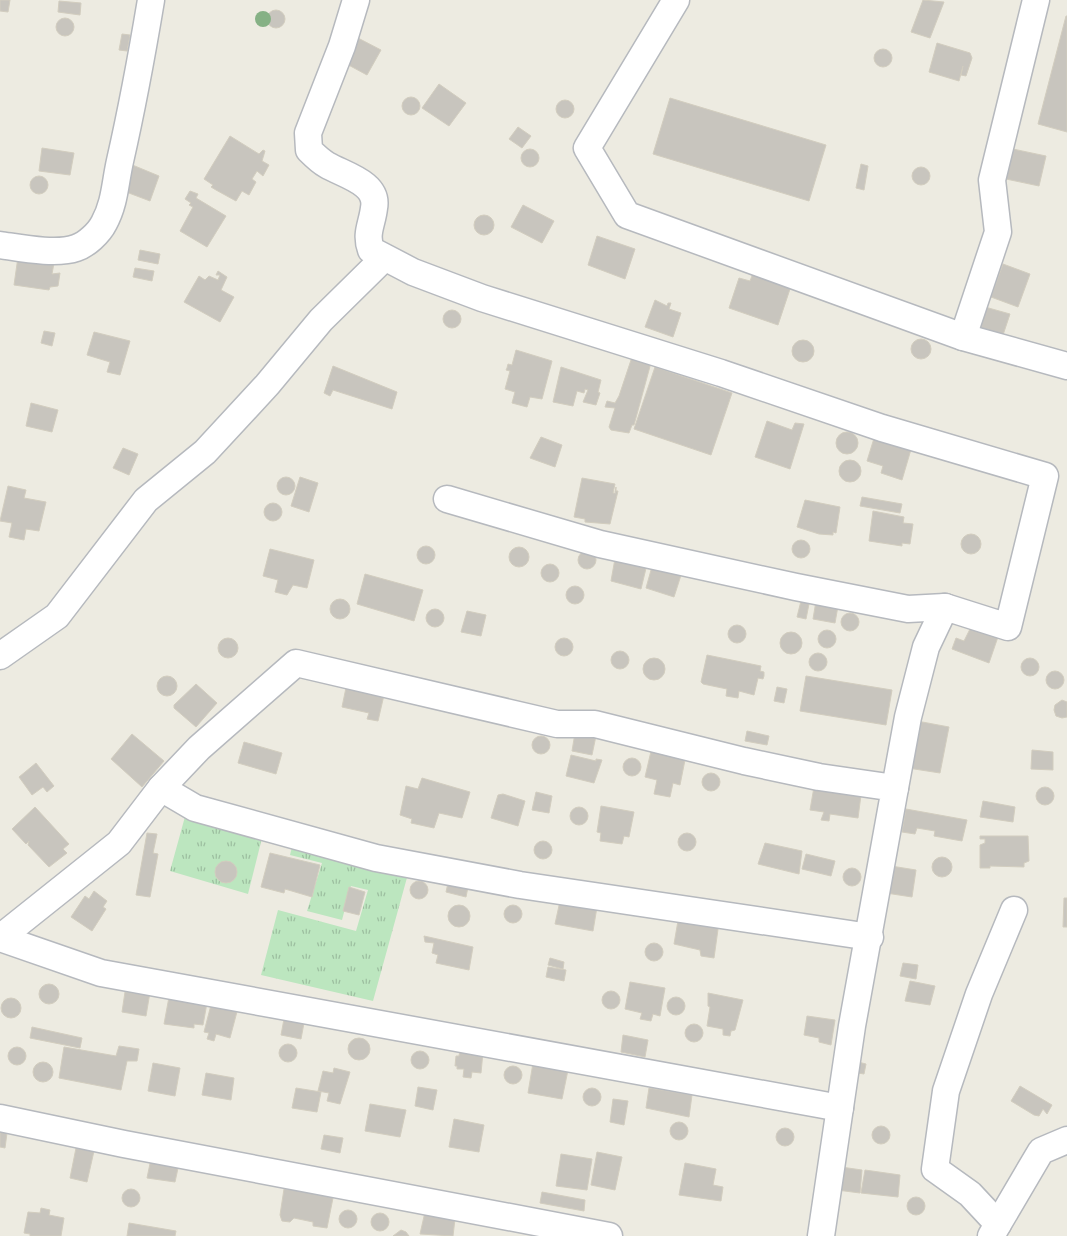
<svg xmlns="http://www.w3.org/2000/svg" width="1067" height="1236" font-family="Rubik,sans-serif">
  <defs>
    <pattern id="grass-tufts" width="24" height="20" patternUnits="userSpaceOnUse" patternTransform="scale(1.25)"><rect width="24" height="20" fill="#bce6bf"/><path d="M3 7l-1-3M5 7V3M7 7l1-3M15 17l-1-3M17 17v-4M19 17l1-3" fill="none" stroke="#9cbe9f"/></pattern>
  </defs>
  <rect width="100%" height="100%" fill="#edebe1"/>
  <path fill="url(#grass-tufts)" d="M186,813L408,874L373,1001L261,975L278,910L356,931L368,890L351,886L342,920L307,911L322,863L290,855L292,847L262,838L248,894L170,871Z"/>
  <g fill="#c8c5be" stroke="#d2cdbf">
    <path d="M0,0H10L8,12L0,11Z"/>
    <path d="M923,0L944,2L930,38L911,32Z"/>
    <path d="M59,1L81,3L80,15L58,12Z"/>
    <circle cx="276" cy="19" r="9"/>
    <path d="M1066,16H1067V132L1038,124Z"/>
    <circle cx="65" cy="27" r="9"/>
    <path d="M122,34L130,35L127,51L119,50Z"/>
    <path d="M356,37L381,50L367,75L343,62Z"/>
    <path d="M937,43L970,53L972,58L966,76L961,75L963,66L959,81L929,72Z"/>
    <circle cx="883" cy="58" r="9"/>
    <path d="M439,84L466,103L449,126L422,108Z"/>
    <circle cx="411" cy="106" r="9"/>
    <path d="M670,98L826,145L809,201L653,154Z"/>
    <circle cx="565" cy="109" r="9"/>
    <path d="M518,127L531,136L522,148L509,139Z"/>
    <path d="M230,136L259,154L263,150L265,151L262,161L269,165L263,176L257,171L252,179L256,182L249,195L242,191L236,201L216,190L211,187L213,185L204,179Z"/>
    <path d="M42,148L74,153L70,175L39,171Z"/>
    <path d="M1013,149L1046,156L1039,186L1006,179Z"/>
    <circle cx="530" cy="158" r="9"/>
    <path d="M130,164L159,176L150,201L121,190Z"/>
    <path d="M861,164L868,166L864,190L856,188Z"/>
    <circle cx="921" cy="176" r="9"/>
    <circle cx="39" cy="185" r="9"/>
    <path d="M190,191L198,194L196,198L226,216L207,247L180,231L193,207L189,205L191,203L185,199Z"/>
    <path d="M523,205L554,221L542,243L511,227Z"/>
    <circle cx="484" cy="225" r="10"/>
    <path d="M597,236L635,249L625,279L588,265Z"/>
    <path d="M140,250L160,254L158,264L138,260Z"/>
    <path d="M18,257L54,263L52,274L60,273L58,286L50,287L49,290L14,285Z"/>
    <path d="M1003,264L1030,274L1018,307L991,297Z"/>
    <path d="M135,268L154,271L152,281L133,277Z"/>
    <path d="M755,268L793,280L778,325L729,308L739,278L750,281Z"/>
    <path d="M218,271L227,277L221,290L234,297L220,322L184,302L199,276L205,280L209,276L218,280L220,275H216Z"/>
    <path d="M655,300L667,306L668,303H671L669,309L681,313L673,337L645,327Z"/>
    <path d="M985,307L1010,314L1003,335L979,329Z"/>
    <circle cx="452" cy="319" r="9"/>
    <path d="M44,331L55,333L52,346L41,343Z"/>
    <path d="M94,332L130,341L120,375L107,372L110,362L87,355Z"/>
    <circle cx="921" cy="349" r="10"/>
    <circle cx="803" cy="351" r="11"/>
    <path d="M516,350L552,361L542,399L530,397L527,407L512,403L515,392L505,389L510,371L506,370L507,368L508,364L512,365Z"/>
    <path d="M633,354L652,359L634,425H632L629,433L611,430L609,427L615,408L605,407L607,401L615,403L619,396Z"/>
    <path d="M333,366L397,392L392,409L333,390L330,396L324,393Z"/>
    <path d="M561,367L601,380L598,392L600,393L596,405L583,402L588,390L585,389L584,393L577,391L573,406L553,402Z"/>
    <path d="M655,367L732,393L711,455L634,429Z"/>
    <path d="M31,403L58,410L52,432L26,426Z"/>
    <path d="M767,421L792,430L795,423L804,424L790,469L755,457Z"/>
    <circle cx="847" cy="443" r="11"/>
    <path d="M875,435L912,446L902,480L881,473L883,466L867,461Z"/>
    <path d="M541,437L562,445L555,467L530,458Z"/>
    <path d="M123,448L138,454L129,475L113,468Z"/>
    <circle cx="850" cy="471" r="11"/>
    <path d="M300,477L318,483L309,512L291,506Z"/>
    <circle cx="286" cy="486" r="9"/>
    <path d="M582,478L615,484L613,493H616L615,492L616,487V491H618L610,524L585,522V519L574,517Z"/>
    <path d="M8,486L26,490L24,498L46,502L39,531L26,529L24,540L9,537L12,523L0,521Z"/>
    <path d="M862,497L902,504L900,513L860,506Z"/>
    <path d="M805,500L840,507L836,533L833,532V535L819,534L797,527Z"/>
    <circle cx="273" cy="512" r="9"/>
    <path d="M873,511L904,517L903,523L913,524L910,544L902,543V546L869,541Z"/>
    <circle cx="971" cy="544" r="10"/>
    <circle cx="801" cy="549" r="9"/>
    <circle cx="426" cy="555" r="9"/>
    <circle cx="519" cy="557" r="10"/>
    <path d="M270,549L314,560L307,588L293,585L287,595L275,592L278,580L263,576Z"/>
    <circle cx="587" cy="560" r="9"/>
    <path d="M616,553L648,560L641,589L611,581Z"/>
    <path d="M653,563L682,572L674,597L646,588Z"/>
    <circle cx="550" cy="573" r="9"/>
    <path d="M365,574L423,590L414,621L357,604Z"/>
    <circle cx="575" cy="595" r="9"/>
    <path d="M802,597L810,599L806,619L797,617Z"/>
    <circle cx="340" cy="609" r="10"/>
    <path d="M816,601L838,606L835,623L813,619Z"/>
    <circle cx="435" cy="618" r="9"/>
    <path d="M467,611L486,615L481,636L461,632Z"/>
    <circle cx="850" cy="622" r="9"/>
    <path d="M972,625L1000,631L989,663L952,649L956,638L964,641Z"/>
    <circle cx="737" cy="634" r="9"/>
    <circle cx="827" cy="639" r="9"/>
    <circle cx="791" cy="643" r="11"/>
    <circle cx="228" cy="648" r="10"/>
    <circle cx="564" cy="647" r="9"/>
    <circle cx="620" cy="660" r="9"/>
    <circle cx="818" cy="662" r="9"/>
    <path d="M707,655L761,666L760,671L764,672V676L763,679L758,678L754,695L739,691L738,698L726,696L727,689L703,684L701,682Z"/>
    <circle cx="654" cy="669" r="11"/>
    <circle cx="1030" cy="667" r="9"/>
    <circle cx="1055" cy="680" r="9"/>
    <circle cx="167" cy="686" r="10"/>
    <path d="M806,676L892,690L886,725L800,711Z"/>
    <path d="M348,678L384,695L378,721L367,719L369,713L342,707Z"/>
    <path d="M196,684L217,703L196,727L174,708V705Z"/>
    <path d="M777,687L787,689L784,703L774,701Z"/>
    <path d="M1062,700L1067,702V717L1062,718L1056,716L1054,710L1055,705Z"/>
    <path d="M917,721L949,727L940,773L908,768Z"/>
    <path d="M576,727L597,731L592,755L572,751Z"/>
    <path d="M747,731L769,736L767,745L745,741Z"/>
    <path d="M132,734L164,761L142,787L111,759Z"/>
    <circle cx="541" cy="745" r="9"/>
    <path d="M244,742L282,753L276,774L238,763Z"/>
    <path d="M652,747L686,755L680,785L673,783L670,797L654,794L657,780L645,777Z"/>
    <path d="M1032,750L1053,752V770L1031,769Z"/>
    <path d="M571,755L596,761V759L602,760L594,783L566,776Z"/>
    <circle cx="632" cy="767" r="9"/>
    <path d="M36,763L54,786L47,792L43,787L32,795L19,777Z"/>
    <circle cx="711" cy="782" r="9"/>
    <path d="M422,778L470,792L462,818L439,813L434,828L411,823L412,819L400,815L406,786L418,789Z"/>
    <path d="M814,787L861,795L858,818L830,814L829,821L821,820L824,812L810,810Z"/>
    <circle cx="1045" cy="796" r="9"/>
    <path d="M536,792L552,796L549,813L532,810Z"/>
    <path d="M503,794L525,801L518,826L491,818L498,795Z"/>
    <path d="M983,801L1015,807L1013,822L980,817Z"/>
    <path d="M601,806L634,812L629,837L624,836L622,844L600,841L601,833L597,832Z"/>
    <path d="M35,807L69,844L63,849L67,853L49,867L28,845L29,841L26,844L12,829Z"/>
    <circle cx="579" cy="816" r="9"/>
    <path d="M906,809L967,820L962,841L934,836L935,831L917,828L915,834L902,832Z"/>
    <path d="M147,833L157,834L153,853L158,854L150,897L136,895Z"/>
    <circle cx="687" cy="842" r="9"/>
    <path d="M980,836H1028L1029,861L1024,863V867L990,866V868H980V845L985,843V839H980Z"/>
    <circle cx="543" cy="850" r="9"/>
    <path d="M765,843L802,851L799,874L758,864Z"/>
    <path d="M270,853L320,865L312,897L285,889L284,893L261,887Z"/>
    <path d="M806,854L835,861L831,876L802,869Z"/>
    <circle cx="942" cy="867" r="10"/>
    <circle cx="226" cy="872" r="11"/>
    <path d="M891,866L916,870L912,897L886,893Z"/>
    <circle cx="852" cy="877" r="9"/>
    <circle cx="419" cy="890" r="9"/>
    <path d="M448,883L468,887L466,897L446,892Z"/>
    <path d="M349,887L365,892L359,915L343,911Z"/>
    <path d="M94,891L107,901L103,907L106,909L92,931L71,917L85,896L89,899Z"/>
    <path d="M1064,898H1067V927H1063Z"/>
    <path d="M560,901L597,907L593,931L555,924Z"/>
    <circle cx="459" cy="916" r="11"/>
    <circle cx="513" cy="914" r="9"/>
    <path d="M679,915L719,922L714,958L701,956L700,950L674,944Z"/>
    <path d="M424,936L473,947L469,970L436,963L438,955L432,953L434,943L425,942Z"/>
    <circle cx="654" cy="952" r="9"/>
    <path d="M550,958L564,962L563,969L548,965Z"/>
    <path d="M903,963L918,965L916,979L900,976Z"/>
    <path d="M548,967L566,970L564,981L546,977Z"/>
    <path d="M910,981L935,986L930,1005L905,1001Z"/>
    <path d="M630,982L665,988L660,1016L653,1014L651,1021L640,1019L642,1013L625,1009Z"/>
    <circle cx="49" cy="994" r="10"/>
    <path d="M141,991L150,992L146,1016L122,1012L125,992L140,994Z"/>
    <circle cx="611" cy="1000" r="9"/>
    <path d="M708,993L743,1000L735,1030L731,1031L730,1036L723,1035V1029L707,1026L710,1007L708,1006Z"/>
    <path d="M169,997L207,1003L203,1025L194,1024V1028L164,1024Z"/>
    <circle cx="676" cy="1006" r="9"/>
    <circle cx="11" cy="1008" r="10"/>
    <path d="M212,1001L238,1008L230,1038L216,1034L214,1041L207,1039L209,1033L204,1032Z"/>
    <path d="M807,1016L835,1020L831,1045L819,1042V1038L804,1035Z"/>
    <path d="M284,1019L304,1023L301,1039L281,1035Z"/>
    <circle cx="694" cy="1033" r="9"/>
    <path d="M32,1027L82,1038L80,1048L30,1038Z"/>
    <path d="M623,1035L648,1040L645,1057L621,1052Z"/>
    <circle cx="359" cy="1049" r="11"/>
    <circle cx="288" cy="1053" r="9"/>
    <path d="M119,1046L139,1049L137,1061H127L121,1090L59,1078L64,1047L116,1056Z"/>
    <circle cx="17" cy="1056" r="9"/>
    <path d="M460,1050L483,1052L481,1073L472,1072L471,1078L463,1077L464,1069H457V1066H455L456,1056H459Z"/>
    <circle cx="420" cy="1060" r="9"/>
    <path d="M854,1061L866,1064L864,1074L852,1072Z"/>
    <circle cx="43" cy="1072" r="10"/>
    <path d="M153,1063L180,1068L175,1096L148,1091Z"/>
    <path d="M533,1063L568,1070L562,1099L528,1093Z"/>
    <circle cx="513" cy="1075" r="9"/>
    <path d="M334,1068L350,1072L340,1104L327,1101L329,1093L318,1091L323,1071L333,1073Z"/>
    <path d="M206,1073L234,1078L231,1100L202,1095Z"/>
    <path d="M1020,1086L1052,1105L1047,1114L1043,1109L1039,1116L1034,1115L1011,1101Z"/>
    <path d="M418,1087L437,1090L433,1110L415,1106Z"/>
    <path d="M296,1088L321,1092L317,1112L292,1108Z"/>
    <path d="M649,1088L692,1095L689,1117L646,1108Z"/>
    <circle cx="592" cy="1097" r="9"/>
    <path d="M613,1099L628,1101L624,1125L610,1122Z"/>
    <path d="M370,1104L406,1110L400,1137L365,1131Z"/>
    <path d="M454,1119L484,1125L479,1152L449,1147Z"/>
    <circle cx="679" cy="1131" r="9"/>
    <circle cx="881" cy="1135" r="9"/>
    <circle cx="785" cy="1137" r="9"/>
    <path d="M0,1131L7,1133L5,1148L0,1147Z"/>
    <path d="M324,1135L343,1138L340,1153L321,1149Z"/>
    <path d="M76,1148L94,1151L87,1182L70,1178Z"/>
    <path d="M597,1152L622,1157L615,1190L591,1185Z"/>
    <path d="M152,1154L180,1159L175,1182L147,1178Z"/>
    <path d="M561,1154L592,1159L587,1190L556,1186Z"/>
    <path d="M685,1163L716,1169L713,1185L723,1187L721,1201L679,1195Z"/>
    <path d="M841,1167L862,1170L860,1193L837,1190Z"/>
    <path d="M865,1170L900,1175L898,1197L861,1193Z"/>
    <path d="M284,1189L334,1193L327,1228L313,1226V1222L294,1218L290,1222L282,1221L280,1215Z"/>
    <circle cx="131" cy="1198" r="9"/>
    <path d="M542,1192L585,1200L584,1211L540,1203Z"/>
    <circle cx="916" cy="1206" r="9"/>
    <path d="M41,1208L50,1210L49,1215L64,1218L61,1236H30V1234L24,1233L28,1212L40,1213Z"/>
    <circle cx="348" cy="1219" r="9"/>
    <path d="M425,1212L455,1219L453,1236L420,1234Z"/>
    <circle cx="380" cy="1222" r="9"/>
    <path d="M129,1223L176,1231L175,1236H127Z"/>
    <path d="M401,1230L406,1232L409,1236H393Z"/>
  </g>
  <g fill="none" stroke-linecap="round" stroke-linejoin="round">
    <g stroke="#b6b9be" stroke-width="29">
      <g id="street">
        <path d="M356,0L342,46L308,133L309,150C314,155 320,161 327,165C344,175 379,183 374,208C372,225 365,233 371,250L413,272L482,298L721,373L882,428L1045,476L1008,627L945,607L926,647L908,717L895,788"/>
        <path d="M676,0L587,148L627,215L963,337L1067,366"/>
        <path d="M0,245C21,248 56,255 76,248C86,245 99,233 104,223C115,203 115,183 120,161C132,108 142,54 151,0"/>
        <path d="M963,337L998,232L992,180L1036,0"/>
        <path d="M447,499L600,544L796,587L908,609L945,607"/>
        <path d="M0,656L57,616L146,500L205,452L267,385L321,320L384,258"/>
        <path d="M161,788L195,808L376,858L520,885L870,937"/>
        <path d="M0,938L119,843L161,788L199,748L296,663L557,724H595L744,761L819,777L895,788L852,1026L821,1236"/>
        <path d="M0,938L101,973L840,1108"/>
        <path d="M0,1118L124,1144L609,1236"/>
        <path d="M998,1224L1041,1151L1067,1140"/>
        <path d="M991,1236L998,1224L970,1194L935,1169L946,1091L979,994L1014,910"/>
      </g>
    </g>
    <use href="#street" stroke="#fff" stroke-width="26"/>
  </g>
  <circle fill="#86b185" cx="263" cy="19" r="8"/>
</svg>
